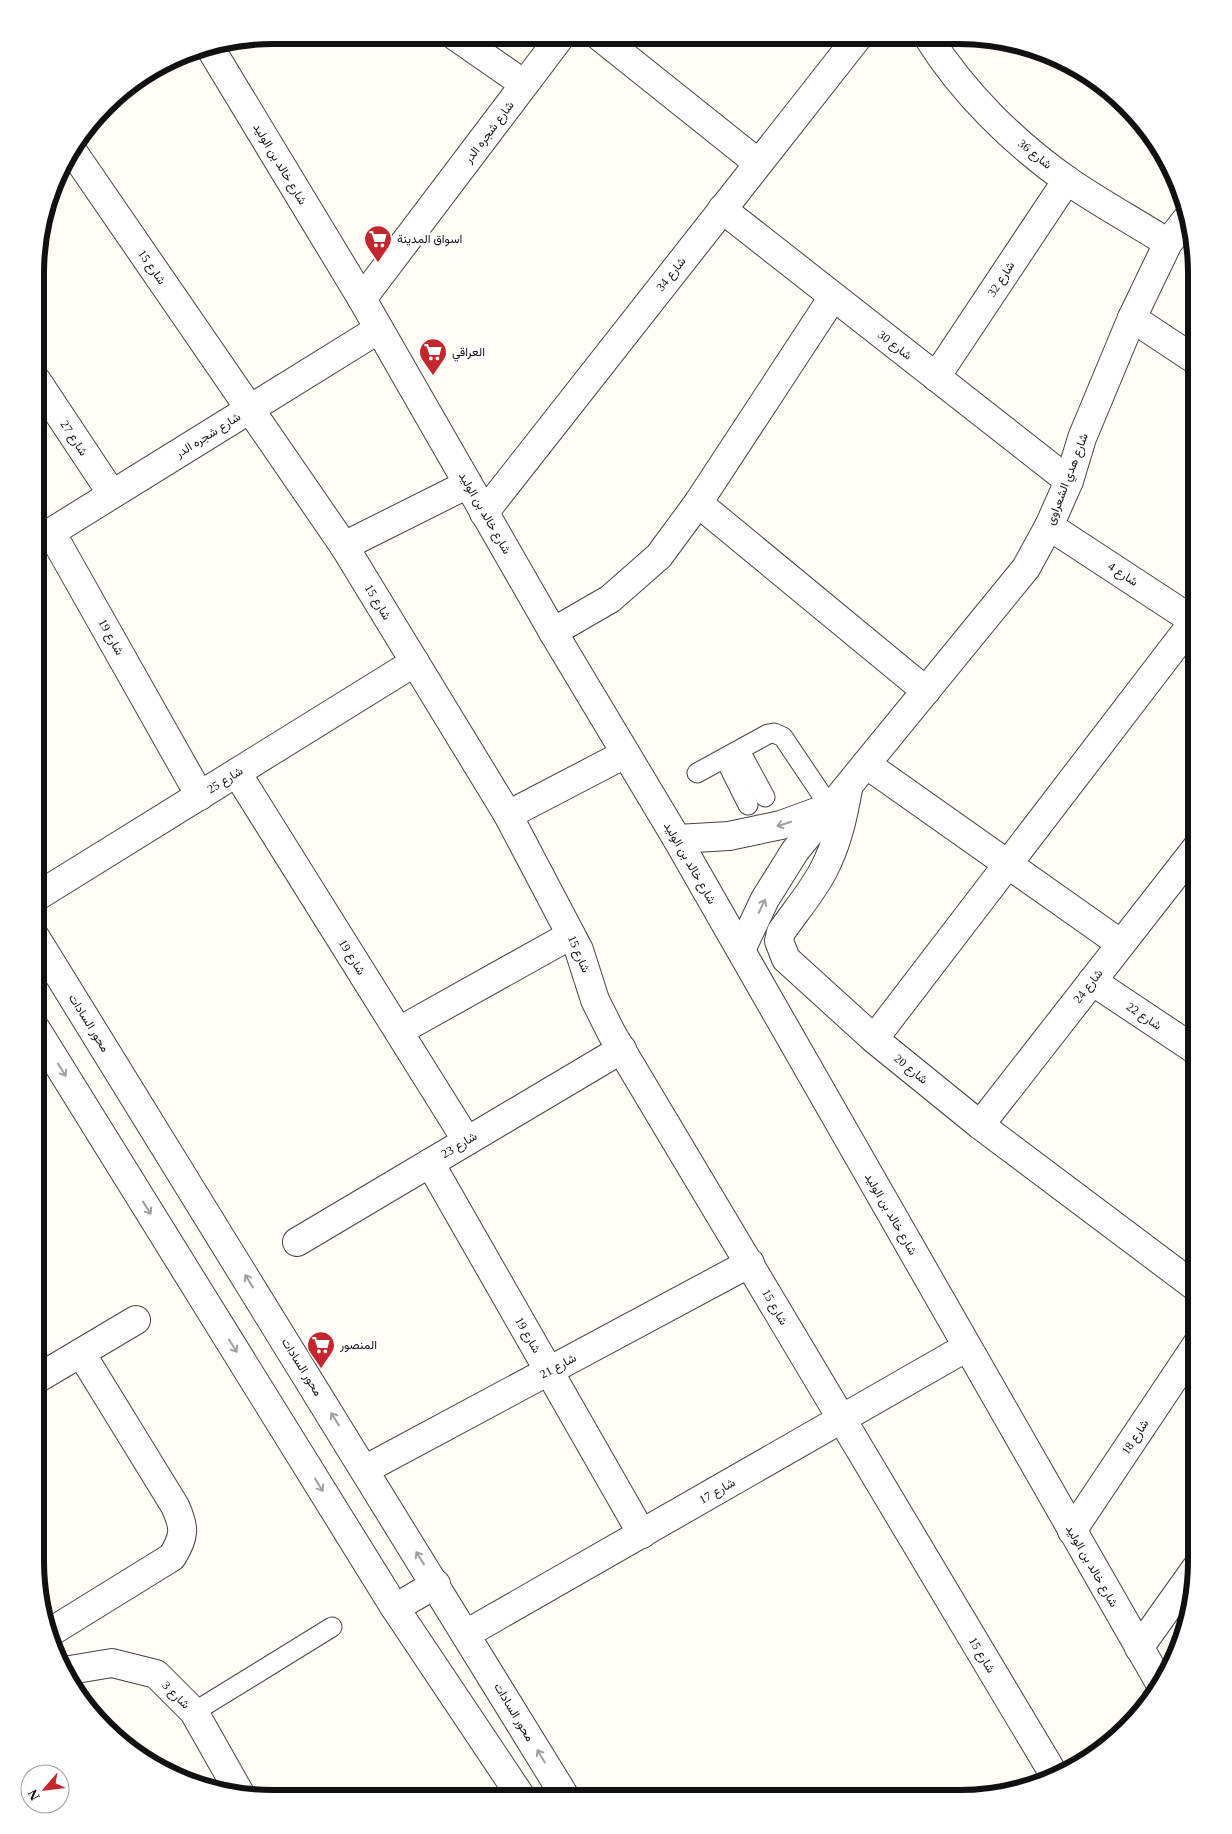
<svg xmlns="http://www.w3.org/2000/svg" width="1232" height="1834" font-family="'Times New Roman',Vazirmatn,serif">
  <rect width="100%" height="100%" fill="#fffdf5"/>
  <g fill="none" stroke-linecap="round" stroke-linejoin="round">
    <g stroke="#444" stroke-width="21">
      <g id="service">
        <path d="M740,751L765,797"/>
        <path d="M725,759L748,805"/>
        <path d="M697,773L768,734L774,733L783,737L830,807"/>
        <path d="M194,1712L332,1627"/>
      </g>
    </g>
    <g stroke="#444" stroke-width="30">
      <g id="minor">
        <path d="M455,36L524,84"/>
        <path d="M599,36L758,163"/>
        <path d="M928,37C963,93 1014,143 1068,181C1100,203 1135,222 1168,243"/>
        <path d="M209,46L362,299L553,632L677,839L1161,1685"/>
        <path d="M71,149L344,546L508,815L579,950L595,1000L612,1034L1056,1778"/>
        <path d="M722,209L1069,481"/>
        <path d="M362,299L561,36"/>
        <path d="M1132,318L1197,361"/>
        <path d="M936,377L1067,180"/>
        <path d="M37,381L112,494"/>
        <path d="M698,503L926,691"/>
        <path d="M484,513L858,37"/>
        <path d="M1049,526L1197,623"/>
        <path d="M51,532L200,796"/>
        <path d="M37,541L379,329"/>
        <path d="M344,546L468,484"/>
        <path d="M553,632L610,599L659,556L698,503L833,297"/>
        <path d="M866,764L1121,944"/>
        <path d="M237,773L467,1141"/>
        <path d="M848,789C843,817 837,845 823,871C812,892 795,912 781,932L779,941L786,959L874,1039L980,1125L1197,1288"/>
        <path d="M508,815L625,754"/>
        <path d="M677,839L729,836L781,825L830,807"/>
        <path d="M36,897L415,662"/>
        <path d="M741,950L765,899L795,851L1026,568L1049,526L1069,481L1082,438L1132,318L1168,243L1186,220"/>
        <path d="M1092,981L1197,1051"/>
        <path d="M399,1031L571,935"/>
        <path d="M874,1039L1194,621"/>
        <path d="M980,1125L1197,847"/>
        <path d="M430,1163L642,1534"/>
        <path d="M297,1242L622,1049"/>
        <path d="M35,1380L136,1320"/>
        <path d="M366,1469L750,1263"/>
        <path d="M1072,1531L1197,1344"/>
        <path d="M49,1633L172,1557C185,1536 185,1528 175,1506L81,1353"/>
        <path d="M466,1634L967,1347"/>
        <path d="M1139,1648L1196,1568"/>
        <path d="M64,1671L112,1663L156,1674L194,1712L242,1797"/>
      </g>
    </g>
    <g stroke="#444" stroke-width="30">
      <g id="tertiary">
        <path d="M36,938L566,1798"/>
        <path d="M36,1029L395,1608L522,1798"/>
        <path d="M395,1608L436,1584"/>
      </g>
    </g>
    <use href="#service" stroke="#fff" stroke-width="19"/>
    <use href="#minor" stroke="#fff" stroke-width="28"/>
    <use href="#tertiary" stroke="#fff" stroke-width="28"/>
  </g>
  <defs><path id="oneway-shaft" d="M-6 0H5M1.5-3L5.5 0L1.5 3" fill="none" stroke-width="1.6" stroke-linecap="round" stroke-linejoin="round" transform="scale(1.25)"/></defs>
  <g stroke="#a0a0a0">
    <use href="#oneway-shaft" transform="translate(784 824) rotate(162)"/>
    <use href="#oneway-shaft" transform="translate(762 906) rotate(-64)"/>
    <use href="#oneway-shaft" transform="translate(62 1070) rotate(58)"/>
    <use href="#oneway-shaft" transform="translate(147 1208) rotate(58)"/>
    <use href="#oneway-shaft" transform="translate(249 1281) rotate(-122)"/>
    <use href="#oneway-shaft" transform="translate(233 1346) rotate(58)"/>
    <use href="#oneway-shaft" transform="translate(335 1419) rotate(-122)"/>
    <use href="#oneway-shaft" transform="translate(319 1485) rotate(58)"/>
    <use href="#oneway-shaft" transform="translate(420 1558) rotate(-122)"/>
    <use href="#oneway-shaft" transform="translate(541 1756) rotate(-121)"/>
  </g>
  <defs>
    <g id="supermarket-pin" transform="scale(1.4375)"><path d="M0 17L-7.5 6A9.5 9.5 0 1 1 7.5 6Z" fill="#c4262e" stroke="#fff"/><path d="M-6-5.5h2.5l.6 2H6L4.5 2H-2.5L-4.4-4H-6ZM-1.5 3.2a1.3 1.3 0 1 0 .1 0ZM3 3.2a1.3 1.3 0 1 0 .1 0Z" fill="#fff"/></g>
  </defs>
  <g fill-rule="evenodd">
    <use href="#supermarket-pin" x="378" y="239"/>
    <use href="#supermarket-pin" x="433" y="352"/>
    <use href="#supermarket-pin" x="321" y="1345"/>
  </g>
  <g text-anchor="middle" stroke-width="5" stroke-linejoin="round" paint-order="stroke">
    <g font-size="12" fill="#111" stroke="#fff">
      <text transform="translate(489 132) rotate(-53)" y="4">شارع شجره الدر</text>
      <text transform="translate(1035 154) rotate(39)" y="4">شارع 36</text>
      <text transform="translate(280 164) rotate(59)" y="4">شارع خالد بن الوليد</text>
      <text transform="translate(152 267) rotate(55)" y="4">شارع 15</text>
      <text transform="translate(671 274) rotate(-52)" y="4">شارع 34</text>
      <text transform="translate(1001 279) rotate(-57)" y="4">شارع 32</text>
      <text transform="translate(895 345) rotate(38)" y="4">شارع 30</text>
      <text transform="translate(208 435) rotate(-32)" y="4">شارع شجره الدر</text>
      <text transform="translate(74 438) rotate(57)" y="4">شارع 27</text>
      <text transform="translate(1067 479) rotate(-69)" y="4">شارع هدي الشعراوى</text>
      <text transform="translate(485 513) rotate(60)" y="4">شارع خالد بن الوليد</text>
      <text transform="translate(1123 574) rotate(33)" y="4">شارع 4</text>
      <text transform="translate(378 602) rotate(59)" y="4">شارع 15</text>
      <text transform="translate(111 637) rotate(61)" y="4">شارع 19</text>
      <text transform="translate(225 780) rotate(-32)" y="4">شارع 25</text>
      <text transform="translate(690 863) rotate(60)" y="4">شارع خالد بن الوليد</text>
      <text transform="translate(579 954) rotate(67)" y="4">شارع 15</text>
      <text transform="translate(352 957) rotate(58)" y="4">شارع 19</text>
      <text transform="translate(1088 986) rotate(-52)" y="4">شارع 24</text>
      <text transform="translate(1144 1016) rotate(34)" y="4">شارع 22</text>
      <text transform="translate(89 1023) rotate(58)" y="4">محور السادات</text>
      <text transform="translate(911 1069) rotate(39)" y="4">شارع 20</text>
      <text transform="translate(459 1145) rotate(-31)" y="4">شارع 23</text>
      <text transform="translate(891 1214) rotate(60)" y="4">شارع خالد بن الوليد</text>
      <text transform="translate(775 1307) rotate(60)" y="4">شارع 15</text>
      <text transform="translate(528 1335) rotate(60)" y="4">شارع 19</text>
      <text transform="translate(558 1366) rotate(-28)" y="4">شارع 21</text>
      <text transform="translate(302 1367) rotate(58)" y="4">محور السادات</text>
      <text transform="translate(1135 1437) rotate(-57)" y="4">شارع 18</text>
      <text transform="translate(717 1491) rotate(-30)" y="4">شارع 17</text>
      <text transform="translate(1092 1566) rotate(60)" y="4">شارع خالد بن الوليد</text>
      <text transform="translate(982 1655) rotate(59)" y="4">شارع 15</text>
      <text transform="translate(176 1695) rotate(45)" y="4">شارع 3</text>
      <text transform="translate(514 1712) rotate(59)" y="4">محور السادات</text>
    </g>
    <g font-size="12" fill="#111" stroke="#fff" text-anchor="start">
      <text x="397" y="243">اسواق المدينة</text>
      <text x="452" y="356">العراقي</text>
      <text x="340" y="1349">المنصور</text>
    </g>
  </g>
  <path d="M0 0H1232V1834H0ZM273 44H959A229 229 0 0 1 1188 273V1561A229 229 0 0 1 959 1790H273A229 229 0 0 1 44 1561V273A229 229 0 0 1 273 44Z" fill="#fff" fill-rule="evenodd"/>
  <path fill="none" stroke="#111" stroke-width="6" d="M273 44H959A229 229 0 0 1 1188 273V1561A229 229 0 0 1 959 1790H273A229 229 0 0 1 44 1561V273A229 229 0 0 1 273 44Z"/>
  <g transform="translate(45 1789) rotate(242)"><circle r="24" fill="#ffffff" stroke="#a0a0a0"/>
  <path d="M0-4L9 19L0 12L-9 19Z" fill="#c4262e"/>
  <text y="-8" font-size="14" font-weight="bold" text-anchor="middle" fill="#111111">N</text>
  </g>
</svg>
